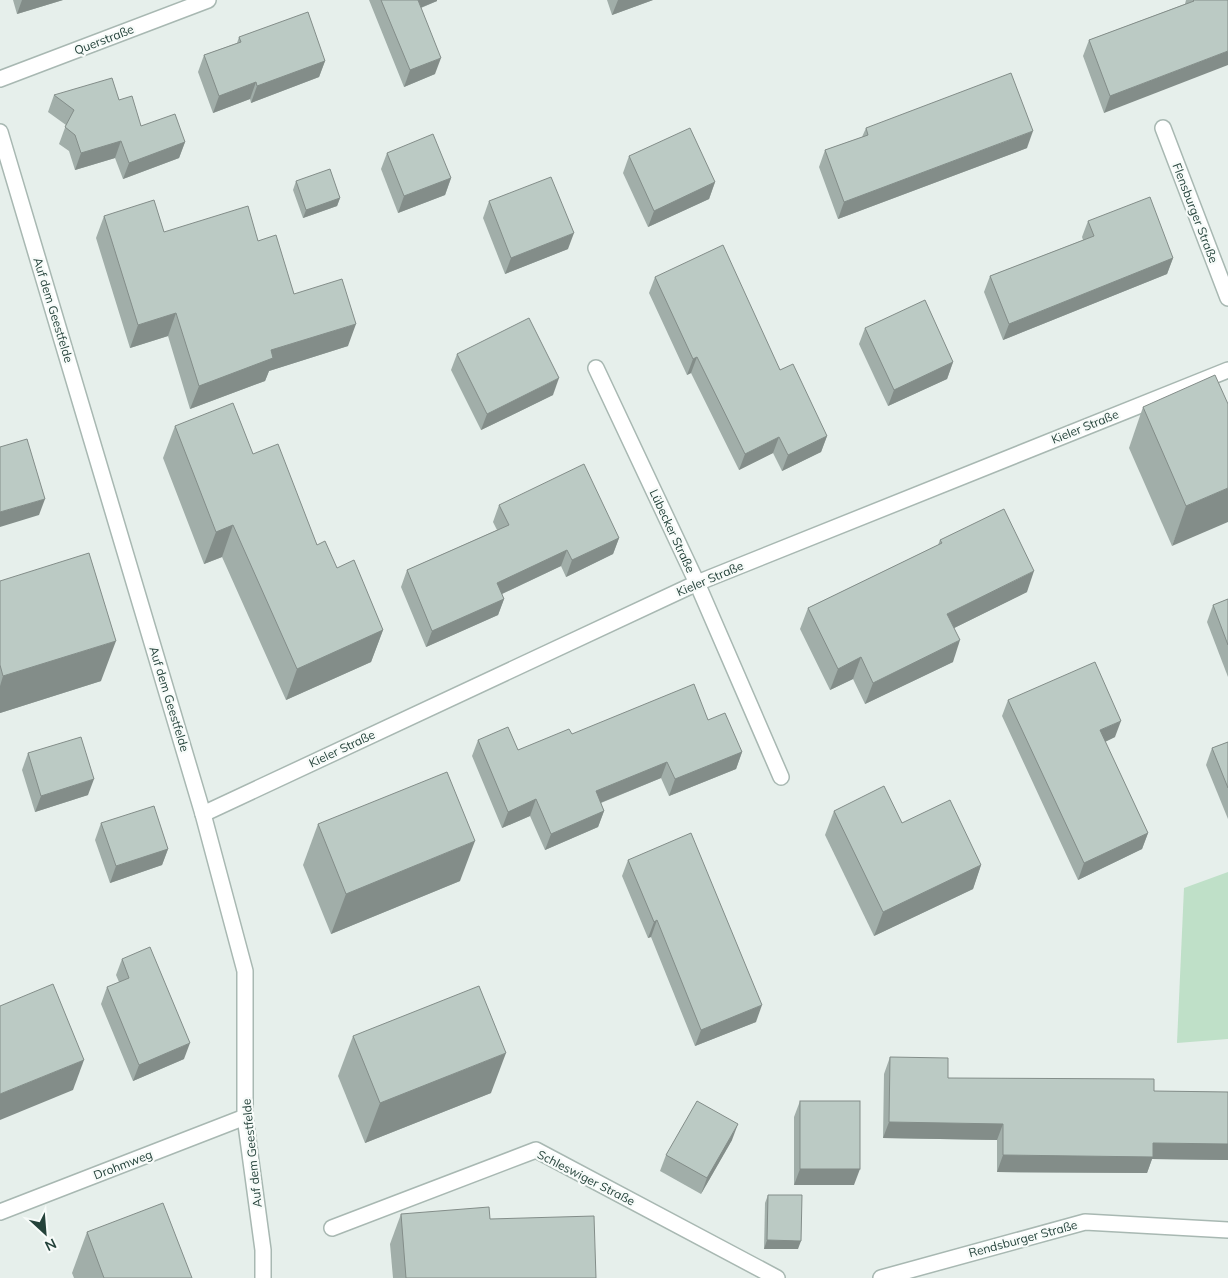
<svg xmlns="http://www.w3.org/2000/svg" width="1228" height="1278" font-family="Mulish,sans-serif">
  <rect width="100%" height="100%" fill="#e6efeb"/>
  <path fill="#bfe0c8" d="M1228,872V1039L1177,1043L1184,888Z"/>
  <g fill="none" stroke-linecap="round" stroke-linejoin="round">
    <g stroke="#a8b8b2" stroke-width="18">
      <g id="minor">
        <path d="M0,79L208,0"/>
        <path d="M1163,128L1228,298"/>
        <path d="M0,132L203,814L245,971V1117L263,1250V1278"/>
        <path d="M596,368L697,583L781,777"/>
        <path d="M203,814L697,583L1228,370"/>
        <path d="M0,1212L245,1117"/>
        <path d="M332,1228L536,1150L777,1278"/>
        <path d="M881,1278L1085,1222L1228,1230"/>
      </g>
    </g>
    <use href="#minor" stroke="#fff" stroke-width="15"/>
  </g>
  <g fill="#a1aea9">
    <path d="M13,0H63L17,14Z"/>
    <path d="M369,0H437V1L421,8L435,74L404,87Z"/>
    <path d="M607,0H653L612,15Z"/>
    <path d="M1186,0H1228L1104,113L1083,56L1089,40L1185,4Z"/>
    <path d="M239,37L325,61L319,77L251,103L250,99L213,113L198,72L204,55L237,43Z"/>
    <path d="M54,95L119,100L141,126L185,142L179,158L123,179L115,158L75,170L69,151L59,144L66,125L48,112Z"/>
    <path d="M866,128L1027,148L838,219L819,167L825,150L862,137Z"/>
    <path d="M387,153L451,178L445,195L398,213L381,169Z"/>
    <path d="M629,156L715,182L709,199L648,227L623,173Z"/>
    <path d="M296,181L340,198L337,206L303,218L293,190Z"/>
    <path d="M489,201L568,249L505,274L483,218Z"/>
    <path d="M104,216L164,232L258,241L294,294L348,346L269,371L265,381L190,409L168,336L130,348L96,238Z"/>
    <path d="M1088,221L1173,258L1167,274L1003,340L984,292L990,276L1083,240L1082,237Z"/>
    <path d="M655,277L780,370L827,436L821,452L782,471L773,453L739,470L691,373L687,375L649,293Z"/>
    <path d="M865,328L953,362L947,379L888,406L859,344Z"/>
    <path d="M457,354L553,395L481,430L451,370Z"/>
    <path d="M1228,404L1172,546L1129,448L1143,407Z"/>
    <path d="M175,426L253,454L317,545L337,568L383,630L371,662L286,700L222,557L204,564L163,458Z"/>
    <path d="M499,505L619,538L613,554L566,577L561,566L502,594L504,599L498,615L426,647L401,587L407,570L497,530L493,522Z"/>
    <path d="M940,540L1027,592L954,628L953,662L865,704L853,679L830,690L800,629L808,608L938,545Z"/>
    <path d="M0,581L101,681L0,713Z"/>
    <path d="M1228,599V677L1207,622L1213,605Z"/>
    <path d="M1008,700L1115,737L1105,742L1148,833L1142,849L1078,880L1002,716Z"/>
    <path d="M708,720L742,752L736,769L669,796L661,778L601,803L604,811L598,827L545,850L530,816L502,828L472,756L478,740L518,750L572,734Z"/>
    <path d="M1228,742V819L1206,765L1212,748Z"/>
    <path d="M28,753L88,795L35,812L22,770Z"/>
    <path d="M834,811L902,823L981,865L973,889L874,936L825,835Z"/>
    <path d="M101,823L168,849L162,865L110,883L95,840Z"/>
    <path d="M318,824L460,881L331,934L303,865Z"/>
    <path d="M628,860L756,1022L695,1046L651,937L648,938L622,876Z"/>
    <path d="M122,959L184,1059L133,1081L101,1004L107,987L119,982L116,975Z"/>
    <path d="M353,1036L491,1093L365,1143L338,1076Z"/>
    <path d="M890,1057L948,1078L1154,1091L1228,1092V1160L1152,1159L1147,1173L997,1172V1140L883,1138L884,1074Z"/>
    <path d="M800,1101L854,1185H794V1117Z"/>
    <path d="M732,1140L701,1194L660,1171L666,1155Z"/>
    <path d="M768,1195L798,1249H764L765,1203Z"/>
    <path d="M401,1214L490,1219L596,1278H393L390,1244Z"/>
    <path d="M87,1232L192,1278H74L72,1273Z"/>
  </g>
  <g fill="#838d89">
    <path d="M22,0H63L17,14Z"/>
    <path d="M415,0H437V1L410,12Z"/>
    <path d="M618,0H653L612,15Z"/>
    <path d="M1228,51V65L1104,113L1110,96Z"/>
    <path d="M441,58L435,74L404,87L410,70Z"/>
    <path d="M325,61L319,77L251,103L257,86Z"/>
    <path d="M256,82L250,99L213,113L219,96Z"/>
    <path d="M1033,131L1027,148L838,219L844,202Z"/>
    <path d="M121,141L115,158L75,170L81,153Z"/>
    <path d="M185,142L179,158L123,179L129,163Z"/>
    <path d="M451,178L445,195L398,213L404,196Z"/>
    <path d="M715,182L709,199L648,227L654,211Z"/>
    <path d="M340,198L337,206L303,218L306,210Z"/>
    <path d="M574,233L568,249L505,274L511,258Z"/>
    <path d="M1173,258L1167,274L1003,340L1009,324Z"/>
    <path d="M176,313L168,336L130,348L138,325Z"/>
    <path d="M356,324L348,346L269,371L265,381L190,409L199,386L271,350Z"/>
    <path d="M697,357L691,373L687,375L693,359Z"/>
    <path d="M953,362L947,379L888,406L894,390Z"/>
    <path d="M559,378L553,395L481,430L487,414Z"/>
    <path d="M827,436L821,452L782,471L788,455Z"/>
    <path d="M779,437L773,453L739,470L745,454Z"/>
    <path d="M1228,488V522L1172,546L1186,506Z"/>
    <path d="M45,499L39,515L0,527V512Z"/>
    <path d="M233,525L222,557L204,564L216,532Z"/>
    <path d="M619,538L613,554L566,577L572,560Z"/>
    <path d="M567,550L561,566L491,599L497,583Z"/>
    <path d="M1034,571L1027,592L940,635L947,614Z"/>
    <path d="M504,599L498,615L426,647L432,631Z"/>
    <path d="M383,630L371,662L286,700L297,669Z"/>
    <path d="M960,640L953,662L865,704L873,683Z"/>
    <path d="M116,641L101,681L0,713V686L3,676Z"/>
    <path d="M861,657L853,679L830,690L838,669Z"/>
    <path d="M1121,721L1115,737L1094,747L1100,730Z"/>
    <path d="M742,752L736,769L669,796L675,779Z"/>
    <path d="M667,762L661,778L590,807L596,791Z"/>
    <path d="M94,779L88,795L35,812L41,796Z"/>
    <path d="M536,799L530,816L502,828L508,812Z"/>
    <path d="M604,811L598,827L545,850L551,834Z"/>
    <path d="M1148,833L1142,849L1078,880L1084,863Z"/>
    <path d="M475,841L460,881L331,934L346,894Z"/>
    <path d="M168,849L162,865L110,883L116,866Z"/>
    <path d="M981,865L973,889L874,936L883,912Z"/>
    <path d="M657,920L651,937L648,938L654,922Z"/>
    <path d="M762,1005L756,1022L695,1046L701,1030Z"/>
    <path d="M190,1043L184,1059L133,1081L139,1065Z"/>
    <path d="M506,1053L491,1093L365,1143L380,1103Z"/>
    <path d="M84,1060L73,1090L0,1120V1094Z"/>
    <path d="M889,1122L1003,1124L997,1140L883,1138Z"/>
    <path d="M738,1124L732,1140L701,1194L707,1178Z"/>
    <path d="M1153,1143L1228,1144V1160L1152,1159L1147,1173L997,1172L1003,1155Z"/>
    <path d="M800,1169H860L854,1185H794Z"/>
    <path d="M767,1240L801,1241L798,1249H764Z"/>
  </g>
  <g fill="#bbcac4" stroke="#838d89">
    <path d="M381,0H418L441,58L410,70Z"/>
    <path d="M1193,0H1228V51L1110,96L1089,40L1194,1Z"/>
    <path d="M308,12L325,61L257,86L256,82L219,96L204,55L241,42L239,37Z"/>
    <path d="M1011,73L1033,131L844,202L825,150L868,135L866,128Z"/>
    <path d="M112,78L119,100L132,96L141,126L175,114L185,142L129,163L121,141L81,153L75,135L65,127L74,110L54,95Z"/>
    <path d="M690,128L715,182L654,211L629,156Z"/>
    <path d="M433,134L451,178L404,196L387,153Z"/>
    <path d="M330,169L340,198L306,210L296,181Z"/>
    <path d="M551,177L574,233L511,258L489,201Z"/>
    <path d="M1150,197L1173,258L1009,324L990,276L1094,236L1088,221Z"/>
    <path d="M154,200L164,232L248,206L258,241L276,235L294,294L342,279L356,324L271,350L273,358L199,386L176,313L138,325L104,216Z"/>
    <path d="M723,245L780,370L793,364L827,436L788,455L779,437L745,454L697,357L693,359L655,277Z"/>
    <path d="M925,300L953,362L894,390L865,328Z"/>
    <path d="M529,318L559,378L487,414L457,354Z"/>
    <path d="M1215,375L1228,404V488L1186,506L1143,407Z"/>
    <path d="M233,403L253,454L278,444L317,545L325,541L337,568L354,560L383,630L297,669L233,525L216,532L175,426Z"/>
    <path d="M27,439L45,499L0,512V447Z"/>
    <path d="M584,464L619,538L572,560L567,550L497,583L504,599L432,631L407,570L509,525L499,505Z"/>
    <path d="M1004,509L1034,571L947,614L960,640L873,683L861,657L838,669L808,608L942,543L940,540Z"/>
    <path d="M89,553L116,641L3,676L0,665V581Z"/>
    <path d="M1228,599V645L1213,605Z"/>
    <path d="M1095,662L1121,721L1100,730L1148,833L1084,863L1008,700Z"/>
    <path d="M694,684L708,720L725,713L742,752L675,779L667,762L596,791L604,811L551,834L536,799L508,812L478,740L508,727L518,750L569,729L572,734Z"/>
    <path d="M81,737L94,779L41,796L28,753Z"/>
    <path d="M1228,742V788L1212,748Z"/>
    <path d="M447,772L475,841L346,894L318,824Z"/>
    <path d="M884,786L902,823L950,800L981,865L883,912L834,811Z"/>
    <path d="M154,806L168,849L116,866L101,823Z"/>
    <path d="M691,833L762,1005L701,1030L657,920L654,922L628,860Z"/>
    <path d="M150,947L190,1043L139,1065L107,987L129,978L122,959Z"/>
    <path d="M53,984L84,1060L0,1094V1006Z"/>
    <path d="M479,986L506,1053L380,1103L353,1036Z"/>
    <path d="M890,1057L948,1058V1078L1154,1079V1091L1228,1092V1144L1153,1143V1157L1003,1155V1124L889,1122Z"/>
    <path d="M697,1101L738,1124L707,1178L666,1155Z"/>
    <rect x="800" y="1101" width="60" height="68"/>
    <path d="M768,1195H802L801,1241L767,1240Z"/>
    <path d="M163,1203L192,1278H104L87,1232Z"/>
    <path d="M489,1207L490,1219L594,1216L596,1278H406L401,1214Z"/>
  </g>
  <g text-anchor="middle" stroke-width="4.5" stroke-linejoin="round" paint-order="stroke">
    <g font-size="12" fill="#24423a" stroke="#f7fbf9">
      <text transform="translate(104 40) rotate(-21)" y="4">Querstraße</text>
      <text transform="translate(1195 213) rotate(69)" y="4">Flensburger Straße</text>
      <text transform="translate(53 310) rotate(73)" y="4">Auf dem Geestfelde</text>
      <text transform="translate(1085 427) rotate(-22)" y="4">Kieler Straße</text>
      <text transform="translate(672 531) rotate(65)" y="4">Lübecker Straße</text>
      <text transform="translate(710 579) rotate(-23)" y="4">Kieler Straße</text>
      <text transform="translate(169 699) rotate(73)" y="4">Auf dem Geestfelde</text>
      <text transform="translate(342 749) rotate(-25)" y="4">Kieler Straße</text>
      <text transform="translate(252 1153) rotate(-96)" y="4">Auf dem Geestfelde</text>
      <text transform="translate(123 1165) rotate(-21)" y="4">Drohmweg</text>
      <text transform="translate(586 1178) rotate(27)" y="4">Schleswiger Straße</text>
      <text transform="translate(1023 1239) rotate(-15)" y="4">Rendsburger Straße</text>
    </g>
  </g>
  <g transform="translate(45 1233) rotate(154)" stroke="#f7fbf9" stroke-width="4" paint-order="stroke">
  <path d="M0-4L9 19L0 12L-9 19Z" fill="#24423a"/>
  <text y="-8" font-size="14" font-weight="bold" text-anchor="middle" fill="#24423a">N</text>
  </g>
</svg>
